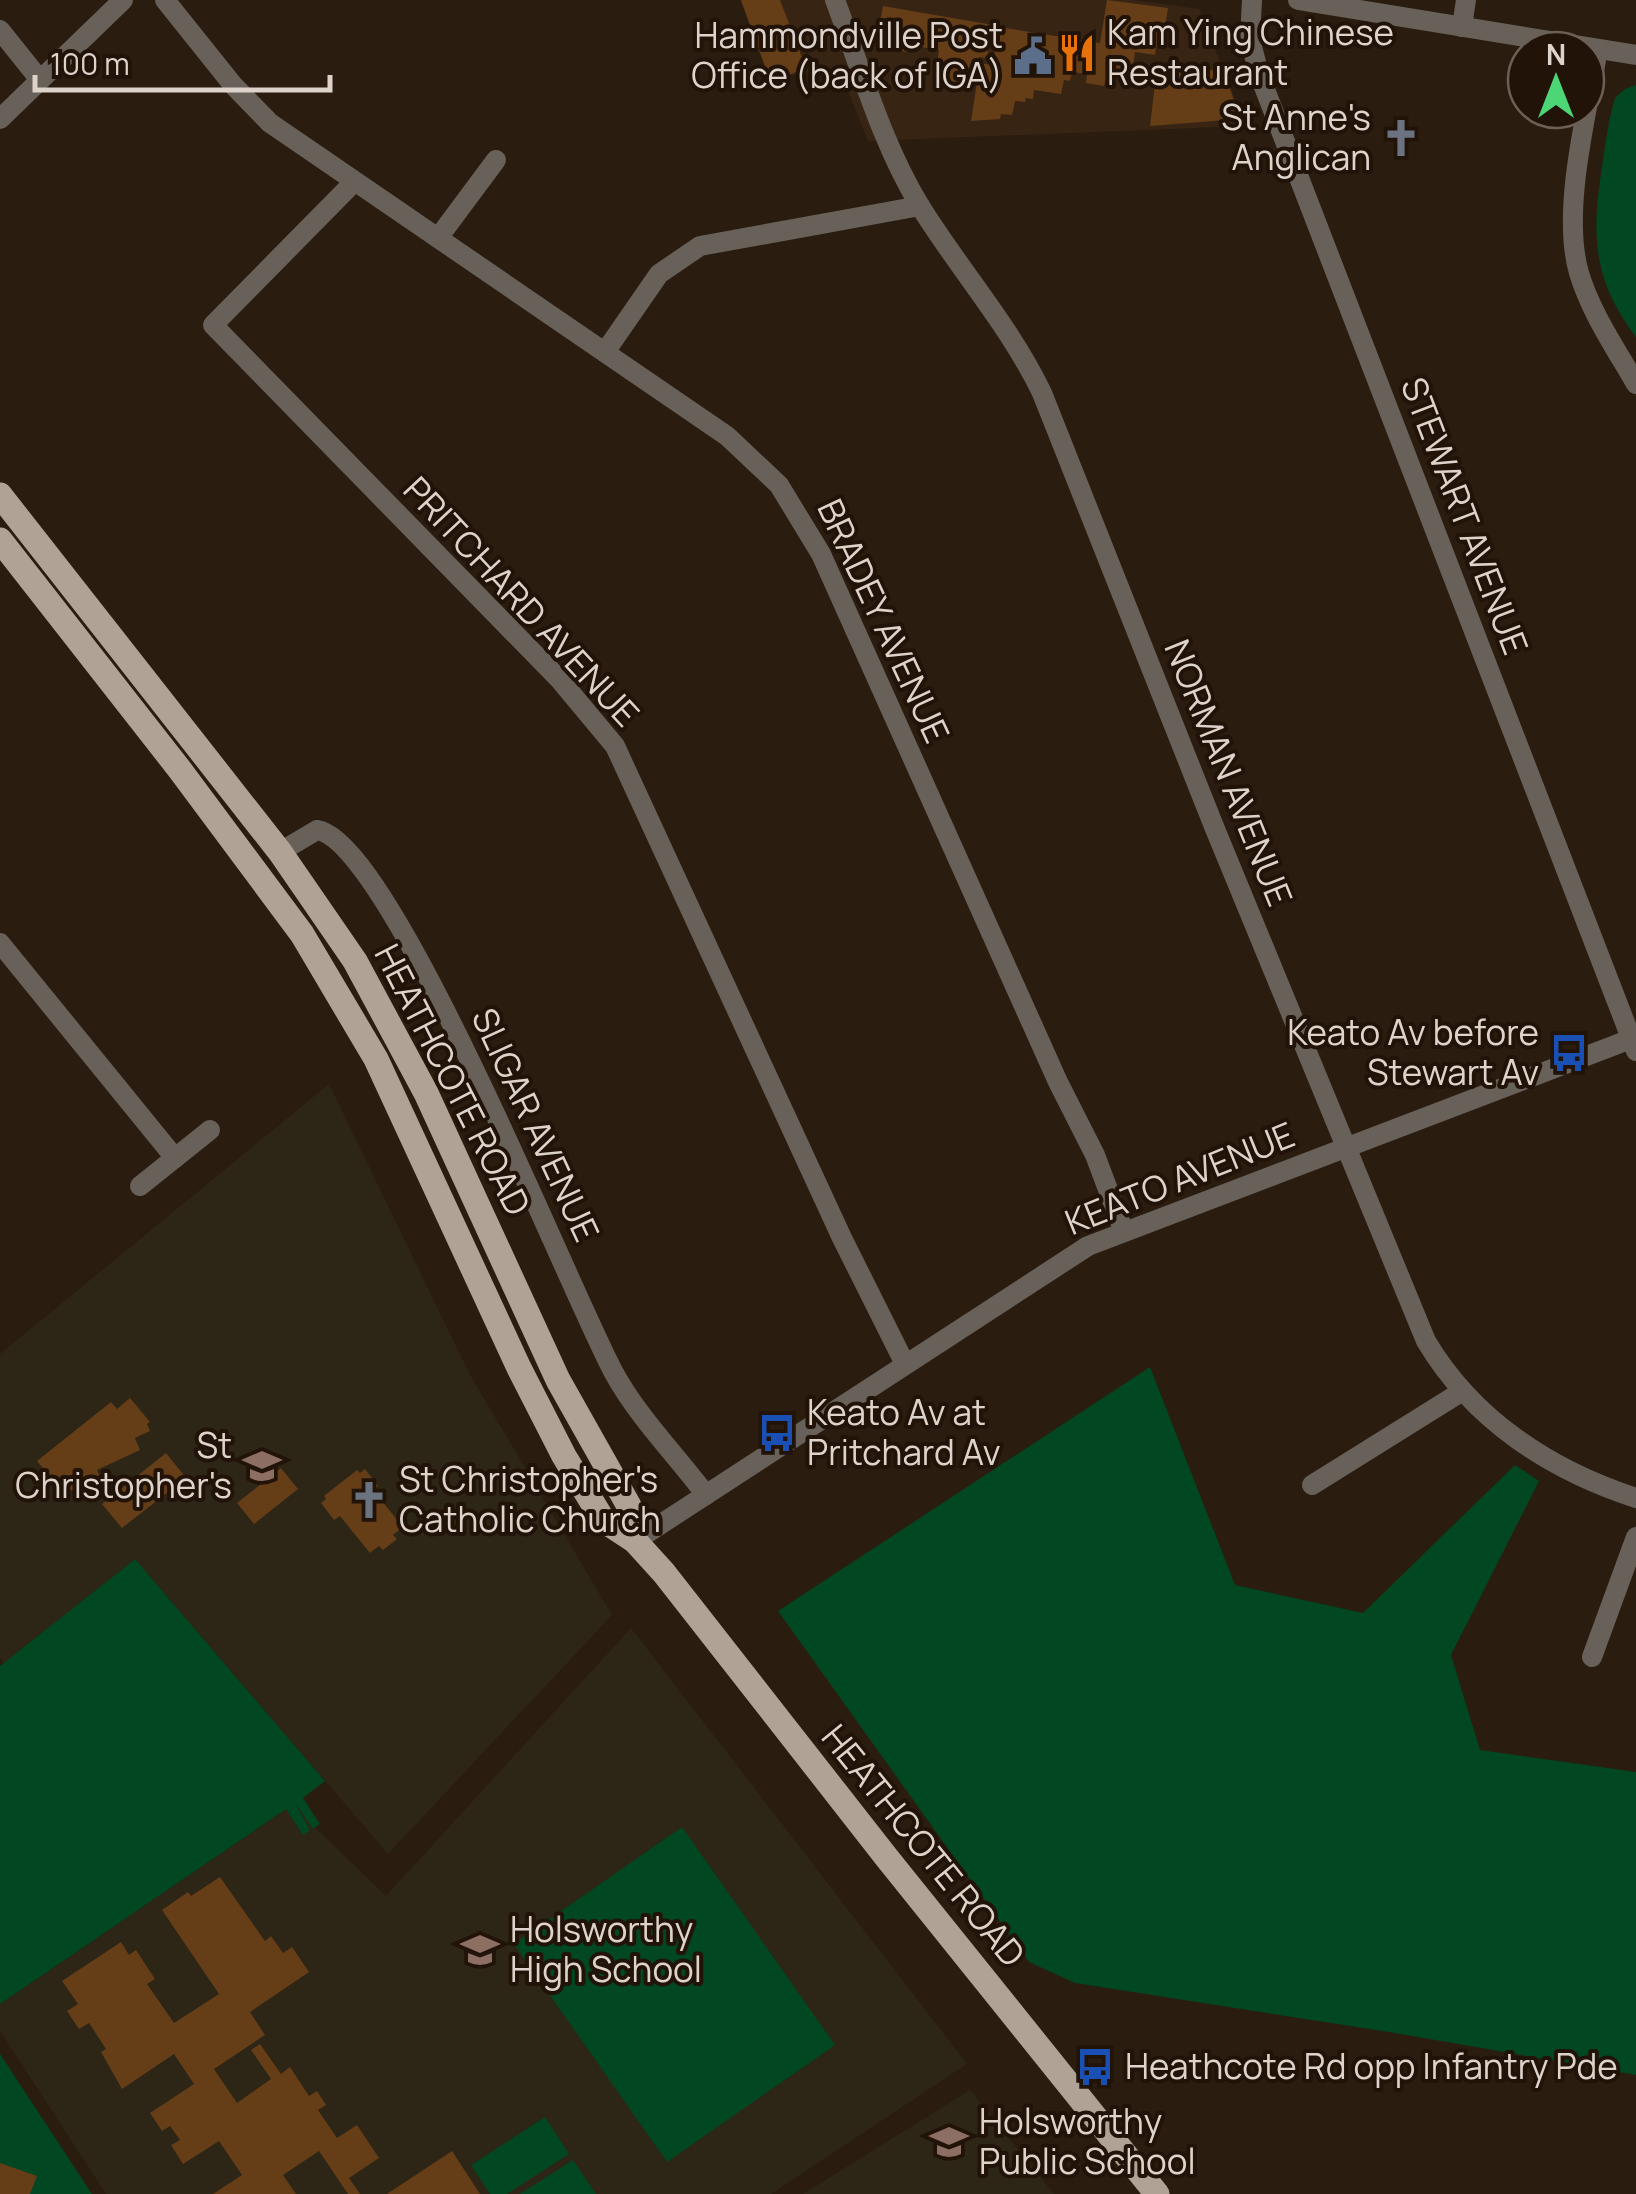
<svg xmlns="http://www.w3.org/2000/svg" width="1636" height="2194" font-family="Manrope,sans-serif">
  <rect width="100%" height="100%" fill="#2b1c10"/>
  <path fill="#382413" d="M740,0H1134L1199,9L1246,126L868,141L839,69L786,76L767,72Z"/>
  <g fill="#2d2616">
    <path d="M329,1084L469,1373L612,1615L388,1854L135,1559L4,1663L0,1658V1354Z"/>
    <path d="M631,1628L967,2064L771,2194H106L0,2031V2004L292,1805L386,1896Z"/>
    <path d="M970,2090L1054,2194H803Z"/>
  </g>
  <g fill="#014722">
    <path d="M1636,85V337C1590,276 1592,231 1603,160C1606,139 1609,118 1615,98L1625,89Z"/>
    <path d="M1150,1367L1235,1585L1363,1613L1515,1465L1539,1481L1451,1655L1480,1750L1636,1772V2075L1395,2033L1075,1983L1029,1962L778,1611Z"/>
    <path d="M135,1559L325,1781L303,1798L320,1824L313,1829L295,1803L310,1830L303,1835L286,1809L0,2004V1666Z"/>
    <path d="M682,1827L835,2045L667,2162L514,1944Z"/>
    <path d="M0,2054L92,2194H0Z"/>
    <path d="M545,2117L569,2154L507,2194H490L471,2165Z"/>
    <path d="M573,2160L596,2194H520Z"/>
  </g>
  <g fill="#653d17">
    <path d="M741,0H780L806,68L786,76L767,72Z"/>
    <path d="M1107,0L1168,8L1162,47H1156L1155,55L1135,52L1131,81L1106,77L1104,86L1086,83L1087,74L1072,72L1070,81L1064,80L1061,94L1034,90L1033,99L1026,98L1025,102L1015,101L1012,115L1001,114L1000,119L971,121L980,63L993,65L999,27L1100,43Z"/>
    <path d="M883,6L993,25L987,58L979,57L974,86L941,81L942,70L936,69L939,50L909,45L908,52L887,48L879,27Z"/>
    <path d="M1157,67L1224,71L1240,119L1150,126Z"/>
    <path d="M130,1398L150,1422L147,1424L150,1431L135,1438L140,1450L97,1470L100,1477L63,1494L56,1478L53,1480L37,1461L111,1402L117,1409Z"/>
    <path d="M166,1453L186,1478L122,1528L102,1504Z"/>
    <path d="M281,1468L298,1489L254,1524L237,1503Z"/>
    <path d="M365,1469L378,1486L373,1490L403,1527L393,1535L397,1539L383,1550L379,1546L370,1553L340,1516L334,1520L321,1503L326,1499L324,1496L357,1470L360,1473Z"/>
    <path d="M220,1877L265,1941L271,1936L283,1953L292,1947L309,1972L250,2012L265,2035L214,2069L237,2103L271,2079L251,2050L260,2044L281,2074L290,2067L309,2096L317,2091L326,2105L318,2110L337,2138L357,2125L379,2158L349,2178L360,2194H348L319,2151L283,2175L296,2194H213L242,2175L219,2141L183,2164L171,2145L180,2140L170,2126L162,2131L150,2113L194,2084L174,2054L122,2089L101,2052L106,2049L89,2023L79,2029L67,2011L78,2004L62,1981L121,1942L129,1955L136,1950L155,1979L147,1984L174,2023L219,1994L162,1910L188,1892L191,1896Z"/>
    <path d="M452,2151L480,2194H387Z"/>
    <path d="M0,2163L37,2176L30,2194H0Z"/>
  </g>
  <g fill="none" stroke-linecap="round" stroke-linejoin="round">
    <g stroke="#68615a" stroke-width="20">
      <path d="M165,0L233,85L270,123L727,436L779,485L821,554L1058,1082L1095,1155L1124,1232"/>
      <path d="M835,0C861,69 882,144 920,206C959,269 1010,326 1042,393L1213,824L1426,1341C1473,1420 1550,1470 1636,1498"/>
      <path d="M1252,0L1250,39L1259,74L1636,1051"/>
      <path d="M1298,0L1636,55"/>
      <path d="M1462,27L1466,0"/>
      <path d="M0,30L40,80"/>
      <path d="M1598,49C1587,113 1561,211 1579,273C1591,313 1616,349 1636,384"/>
      <path d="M0,119L123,0"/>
      <path d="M354,182L213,325L560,680L615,746L842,1238L905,1364"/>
      <path d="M438,238L496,160"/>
      <path d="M605,352L659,274L700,246L920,206"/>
      <path d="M280,852L317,830C391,840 570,1292 614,1373C638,1417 676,1455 706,1495"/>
      <path d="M0,943L175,1158"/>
      <path d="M140,1186L210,1130"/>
      <path d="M1312,1485L1461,1392"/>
      <path d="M635,1541L1088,1246L1631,1039"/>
      <path d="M1592,1657L1636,1537"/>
    </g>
    <g stroke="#b0a294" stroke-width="25">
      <path d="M0,495L280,852L355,961L426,1093L558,1380L629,1506L635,1541"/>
      <path d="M0,540L180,770L302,934L376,1059L519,1368L564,1456L603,1520L635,1541L664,1573L887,1858L1157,2194"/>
    </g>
  </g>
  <defs>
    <g id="restaurant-bare" transform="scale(3)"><path d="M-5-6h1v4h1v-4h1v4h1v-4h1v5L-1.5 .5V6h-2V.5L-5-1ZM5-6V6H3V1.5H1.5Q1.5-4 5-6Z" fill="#e8710a" stroke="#211308" stroke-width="2.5" paint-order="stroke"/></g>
    <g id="civic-bare" transform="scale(3)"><path d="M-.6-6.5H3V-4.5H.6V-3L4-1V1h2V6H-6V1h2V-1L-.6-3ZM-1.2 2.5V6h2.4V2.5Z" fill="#5c6f8a" stroke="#211308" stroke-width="2.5" paint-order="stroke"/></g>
    <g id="church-bare" transform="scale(3)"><path d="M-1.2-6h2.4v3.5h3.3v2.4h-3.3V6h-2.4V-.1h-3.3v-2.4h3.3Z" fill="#6b7280" stroke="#211308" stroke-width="2.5" paint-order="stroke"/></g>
    <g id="bus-bare" transform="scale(3)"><path d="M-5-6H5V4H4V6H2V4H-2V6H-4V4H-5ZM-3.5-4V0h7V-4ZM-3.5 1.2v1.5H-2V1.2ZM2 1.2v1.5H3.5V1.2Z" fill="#1a4fb4" stroke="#211308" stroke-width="2.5" paint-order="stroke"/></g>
    <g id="school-bare" transform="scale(3)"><path d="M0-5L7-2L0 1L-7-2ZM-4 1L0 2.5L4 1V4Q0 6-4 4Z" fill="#8d6e63" stroke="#211308" stroke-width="2.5" paint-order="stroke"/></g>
  </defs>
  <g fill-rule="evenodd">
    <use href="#restaurant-bare" x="1077" y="53"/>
    <use href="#civic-bare" x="1033" y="56"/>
    <use href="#church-bare" x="1401" y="138"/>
    <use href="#bus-bare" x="1569" y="1053"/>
    <use href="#bus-bare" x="777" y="1433"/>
    <use href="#school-bare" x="262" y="1466"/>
    <use href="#church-bare" x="369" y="1500"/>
    <use href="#school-bare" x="480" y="1950"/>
    <use href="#bus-bare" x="1095" y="2067"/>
    <use href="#school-bare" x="949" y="2142"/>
  </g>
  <g text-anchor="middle" stroke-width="8" stroke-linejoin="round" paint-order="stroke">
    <g font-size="35" fill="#ddd3cb" stroke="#211308" text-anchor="start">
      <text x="1107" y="45">Kam Ying Chinese<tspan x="1107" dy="40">Restaurant</tspan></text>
      <text x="1003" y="48" text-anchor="end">Hammondville Post<tspan x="1003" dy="40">Office (back of IGA)</tspan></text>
      <text x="1371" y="130" text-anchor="end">St Anne's<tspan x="1371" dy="40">Anglican</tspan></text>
      <text x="1539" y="1045" text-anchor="end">Keato Av before<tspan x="1539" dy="40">Stewart Av</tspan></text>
      <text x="807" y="1425">Keato Av at<tspan x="807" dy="40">Pritchard Av</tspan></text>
      <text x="232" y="1458" text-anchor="end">St<tspan x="232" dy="40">Christopher's</tspan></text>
      <text x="399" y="1492">St Christopher's<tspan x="399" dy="40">Catholic Church</tspan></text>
      <text x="510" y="1942">Holsworthy<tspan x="510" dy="40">High School</tspan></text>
      <text x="1125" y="2079">Heathcote Rd opp Infantry Pde</text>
      <text x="979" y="2134">Holsworthy<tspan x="979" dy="40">Public School</tspan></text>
    </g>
    <g font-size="35" fill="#ddd3cb" stroke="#211308">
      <text transform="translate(1464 516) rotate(69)" y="12">STEWART AVENUE</text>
      <text transform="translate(521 602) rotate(47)" y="12">PRITCHARD AVENUE</text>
      <text transform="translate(883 621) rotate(65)" y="12">BRADEY AVENUE</text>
      <text transform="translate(1228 773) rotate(68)" y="12">NORMAN AVENUE</text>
      <text transform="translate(452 1080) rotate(63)" y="12">HEATHCOTE ROAD</text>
      <text transform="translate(535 1125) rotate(65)" y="12">SLIGAR AVENUE</text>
      <text transform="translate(1180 1179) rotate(-22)" y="12">KEATO AVENUE</text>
      <text transform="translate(923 1846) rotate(51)" y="12">HEATHCOTE ROAD</text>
    </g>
  </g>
  <g transform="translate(1556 80)"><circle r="48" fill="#211308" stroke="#6c6056" stroke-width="2.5"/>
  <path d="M0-8L18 38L0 25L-18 38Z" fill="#4dd676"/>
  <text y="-15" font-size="28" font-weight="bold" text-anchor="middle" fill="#ddd3cb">N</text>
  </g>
  <path d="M35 75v15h295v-15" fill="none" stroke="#ddd3cb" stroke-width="5"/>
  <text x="50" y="75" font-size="30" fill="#ddd3cb" stroke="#211308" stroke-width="8" paint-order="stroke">100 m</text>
</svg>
